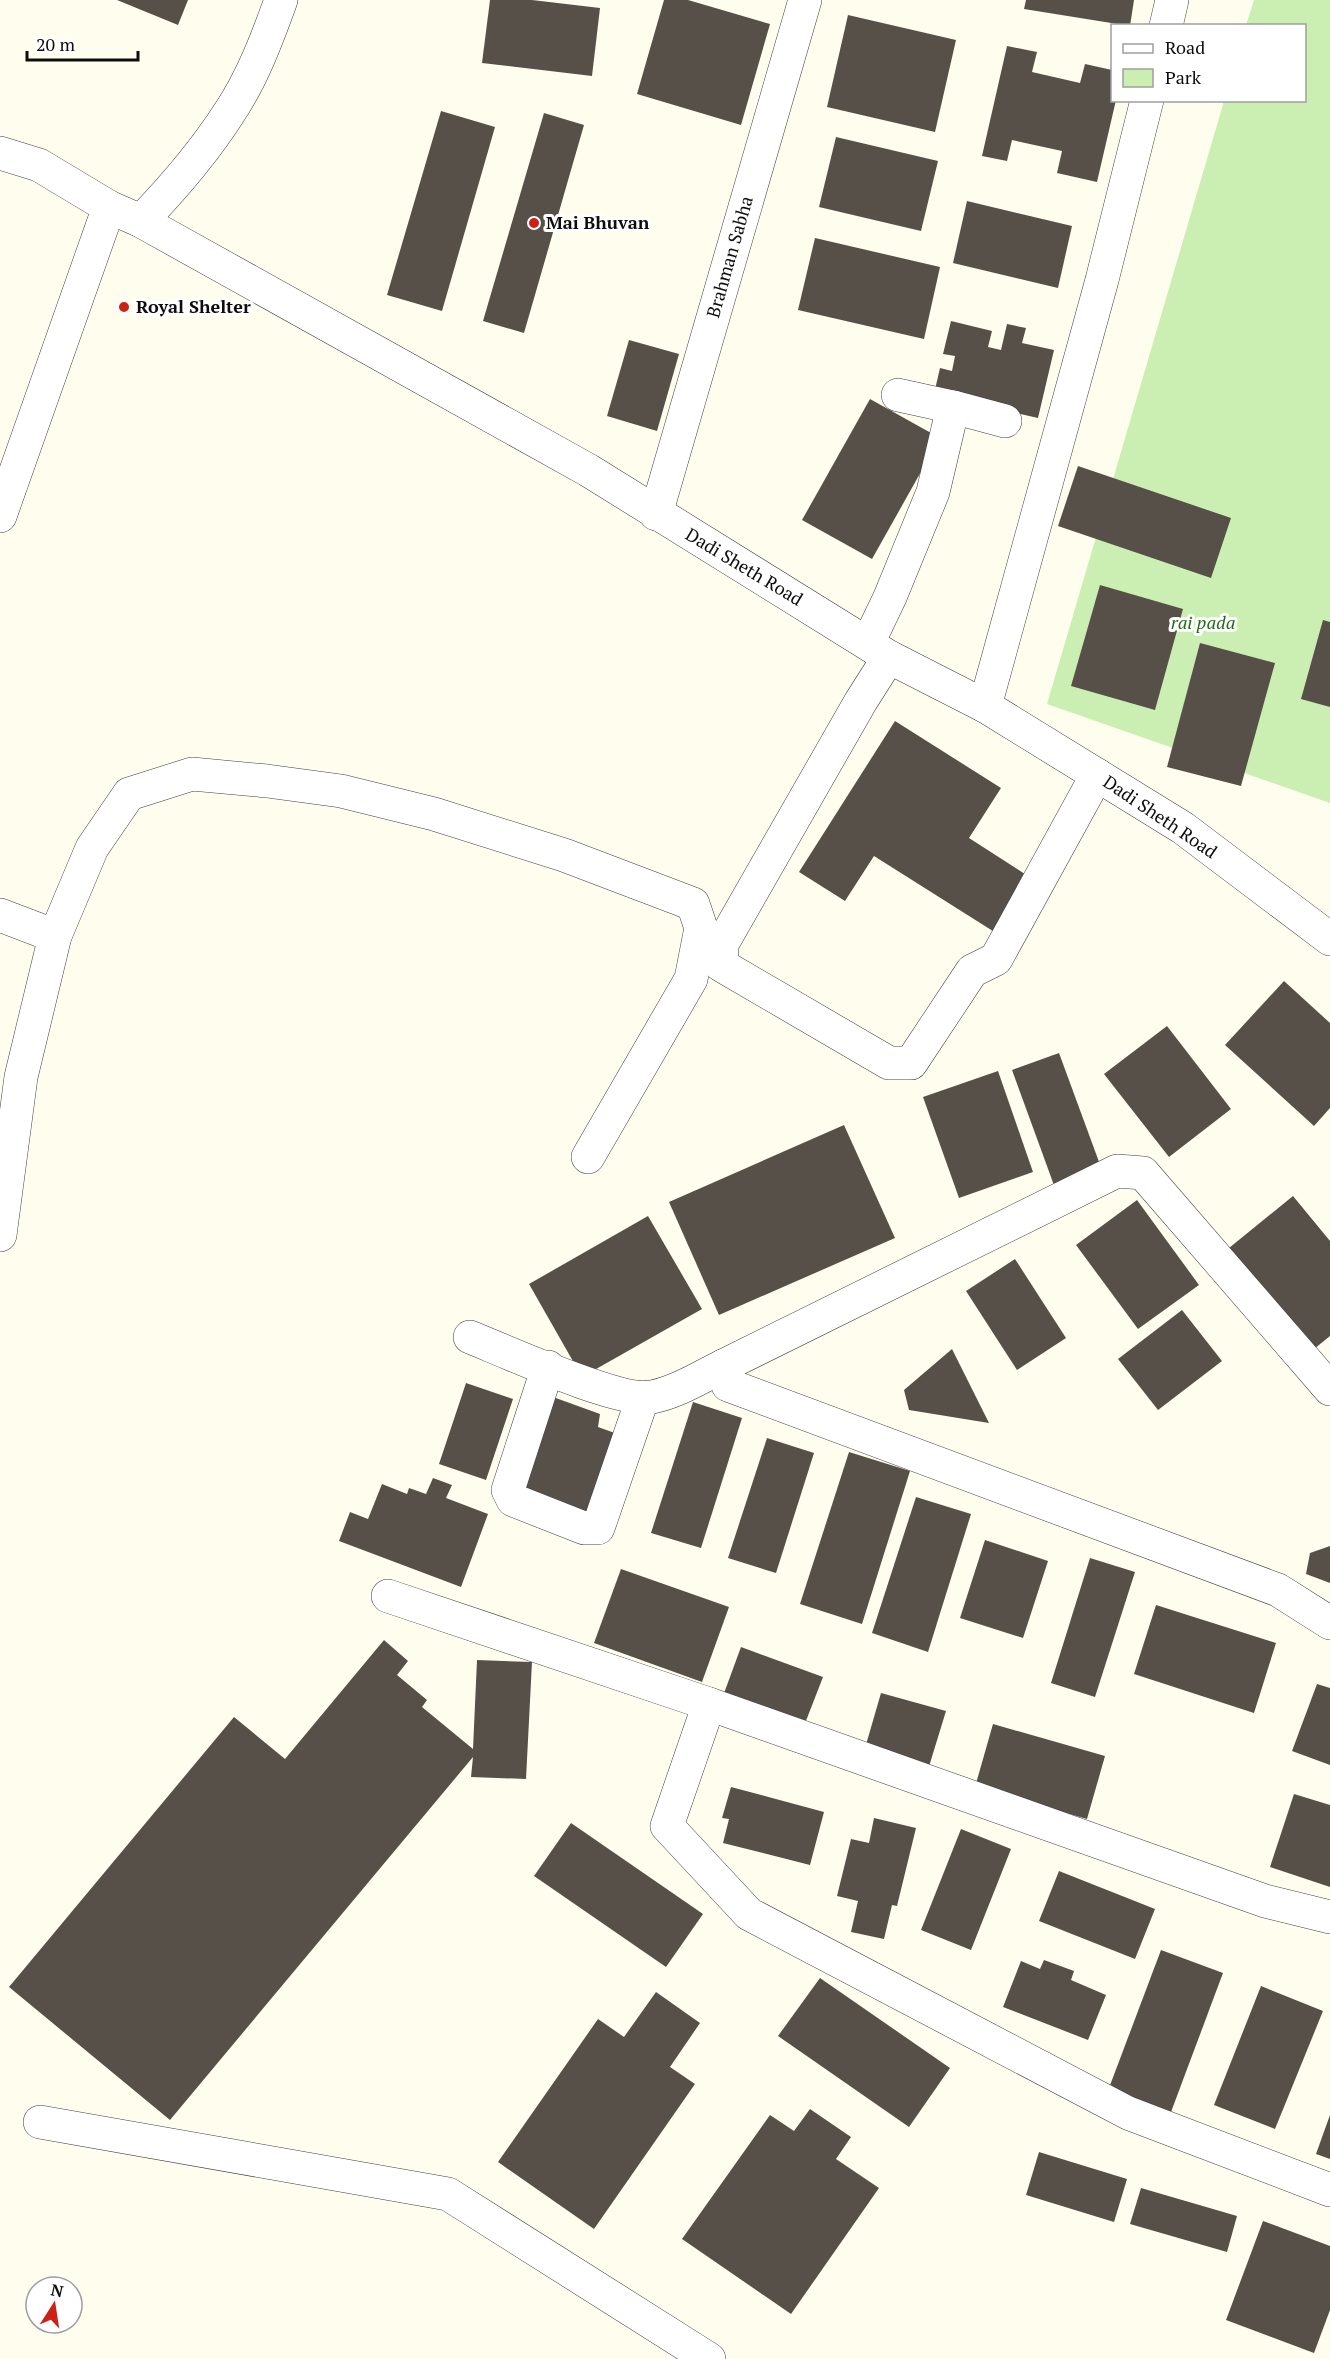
<svg xmlns="http://www.w3.org/2000/svg" width="1330" height="2359" font-family="'PT Serif',serif">
  <rect width="100%" height="100%" fill="#fffeee"/>
  <path fill="#cbeeb3" d="M1254,0H1330V803L1047,704L1224,101L1304,100V26L1246,25Z"/>
  <g fill="#575048">
    <path d="M117,0H188L178,25Z"/>
    <path d="M490,0H532L600,8L592,76L482,63Z"/>
    <path d="M664,0H688L770,24L741,125L637,94Z"/>
    <path d="M1026,0H1134L1130,26L1024,9Z"/>
    <path d="M848,15L956,40L935,132L827,107Z"/>
    <path d="M1007,46L1037,52L1032,72L1080,83L1085,64L1112,70V100H1116L1097,182L1057,173L1062,151L1012,140L1007,161L982,156Z"/>
    <path d="M441,111L495,127L442,311L387,295Z"/>
    <path d="M544,113L584,125L524,333L483,321Z"/>
    <path d="M836,137L938,161L921,231L819,207Z"/>
    <path d="M967,201L1072,226L1058,288L953,263Z"/>
    <path d="M815,238L940,267L924,339L798,310Z"/>
    <path d="M951,321L992,331L988,347L1001,350L1007,324L1026,328L1022,343L1054,350L1038,418L934,394L940,368L952,371L955,356L943,354Z"/>
    <path d="M629,340L679,354L657,431L607,416Z"/>
    <path d="M870,399L940,438L872,559L802,520Z"/>
    <path d="M1078,466L1231,518L1211,578L1058,526Z"/>
    <path d="M1100,585L1183,609L1155,710L1071,686Z"/>
    <path d="M1323,620L1330,622V707L1301,699Z"/>
    <path d="M1200,643L1275,663L1241,786L1167,767Z"/>
    <path d="M895,721L1001,788L969,838L1031,878L996,933L874,856L845,901L799,872Z"/>
    <path d="M1284,981L1330,1023V1108L1314,1126L1225,1045Z"/>
    <path d="M1167,1026L1231,1109L1169,1157L1104,1074Z"/>
    <path d="M1059,1053L1102,1170L1055,1188L1012,1070Z"/>
    <path d="M998,1071L1033,1172L959,1198L923,1097Z"/>
    <path d="M844,1125L895,1238L719,1315L669,1202Z"/>
    <path d="M1293,1196L1330,1241V1336L1314,1349L1229,1248Z"/>
    <path d="M1137,1200L1199,1285L1138,1329L1076,1245Z"/>
    <path d="M648,1216L702,1309L582,1377L529,1284Z"/>
    <path d="M1015,1259L1066,1338L1017,1370L966,1291Z"/>
    <path d="M1182,1310L1222,1361L1158,1410L1118,1359Z"/>
    <path d="M952,1349L989,1423L909,1410L904,1390Z"/>
    <path d="M466,1383L513,1399L486,1480L439,1464Z"/>
    <path d="M553,1397L600,1414L598,1427L626,1437L596,1515L522,1488Z"/>
    <path d="M693,1402L742,1418L701,1548L651,1533Z"/>
    <path d="M767,1438L814,1453L776,1573L728,1558Z"/>
    <path d="M849,1452L910,1471L862,1624L800,1604Z"/>
    <path d="M433,1478L452,1485L446,1498L488,1514L461,1587L339,1541L350,1512L368,1519L382,1484L407,1494L409,1488L426,1494Z"/>
    <path d="M916,1497L971,1514L928,1652L872,1633Z"/>
    <path d="M985,1540L1048,1561L1023,1638L960,1618Z"/>
    <path d="M1330,1546V1583L1306,1574L1310,1553Z"/>
    <path d="M1090,1558L1135,1572L1095,1697L1051,1683Z"/>
    <path d="M621,1569L729,1607L702,1682L594,1643Z"/>
    <path d="M1156,1605L1276,1643L1254,1713L1134,1674Z"/>
    <path d="M384,1640L408,1661L397,1675L427,1700L422,1707L473,1749L477,1660L532,1662L526,1779L471,1777L473,1757L170,2120L9,1987L234,1717L285,1759Z"/>
    <path d="M741,1647L823,1677L804,1726L723,1696Z"/>
    <path d="M1317,1684L1330,1688V1765L1292,1751Z"/>
    <path d="M881,1693L946,1711L927,1773L863,1755Z"/>
    <path d="M993,1724L1105,1756L1087,1819L975,1787Z"/>
    <path d="M731,1787L824,1812L810,1865L723,1843L729,1819L722,1818Z"/>
    <path d="M1294,1794L1330,1805V1887L1270,1867Z"/>
    <path d="M874,1818L916,1828L897,1906L892,1905L884,1939L851,1932L858,1901L837,1896L851,1839L869,1843Z"/>
    <path d="M571,1823L703,1914L666,1967L534,1876Z"/>
    <path d="M961,1829L1011,1849L971,1950L921,1930Z"/>
    <path d="M1059,1871L1155,1909L1135,1959L1039,1921Z"/>
    <path d="M1161,1950L1223,1973L1171,2112L1109,2088Z"/>
    <path d="M1044,1960L1074,1971L1071,1980L1106,1995L1088,2040L1003,2007L1021,1961L1040,1969Z"/>
    <path d="M820,1978L950,2068L909,2127L778,2036Z"/>
    <path d="M1261,1986L1323,2011L1275,2129L1214,2105Z"/>
    <path d="M656,1992L700,2023L670,2067L695,2084L594,2229L498,2162L598,2019L624,2037Z"/>
    <path d="M810,2109L851,2137L836,2159L879,2188L791,2314L682,2239L770,2115L794,2131Z"/>
    <path d="M1330,2115V2159L1316,2154Z"/>
    <path d="M1039,2152L1127,2179L1114,2222L1026,2195Z"/>
    <path d="M1141,2188L1237,2216L1227,2252L1130,2224Z"/>
    <path d="M1263,2221L1330,2246V2310L1314,2353L1226,2320Z"/>
  </g>
  <g fill="none" stroke-linecap="round" stroke-linejoin="round">
    <g stroke="#404040" stroke-width="34">
      <g id="minor">
        <path d="M1166,26L1172,0"/>
        <path d="M0,153L39,165L109,207L141,221C173,188 204,152 229,113C252,79 267,39 281,0"/>
        <path d="M141,221L588,470L889,657L985,706L1183,828L1330,939"/>
        <path d="M953,407L1005,421"/>
        <path d="M656,514L805,0"/>
        <path d="M0,516L109,207"/>
        <path d="M868,643L890,597L933,492L953,407L898,395"/>
        <path d="M889,657L861,701L722,944L721,965L889,1063H911L972,971L996,959L1097,775"/>
        <path d="M985,706L1102,280L1147,100"/>
        <path d="M0,915L55,936"/>
        <path d="M0,1235L21,1077L55,936L92,848L129,794L192,774L267,781L341,791L434,814L564,855L693,904L701,928L691,979L588,1157"/>
        <path d="M470,1337C505,1351 621,1404 652,1397C677,1392 701,1377 723,1366"/>
        <path d="M548,1367L508,1490L513,1500L584,1528H598L643,1397"/>
        <path d="M1330,1389L1143,1173L1117,1171L723,1366L728,1385L1278,1590L1330,1623"/>
        <path d="M388,1596L709,1704"/>
        <path d="M1330,1917L1265,1901L709,1704L667,1826L749,1914L1128,2113L1330,2190"/>
        <path d="M40,2122L448,2194L709,2359"/>
      </g>
    </g>
    <use href="#minor" stroke="#fff" stroke-width="33"/>
  </g>
  <g fill="#cc2216" stroke="#fff" stroke-width="2">
    <circle cx="534" cy="223" r="6"/>
    <circle cx="124" cy="307" r="6"/>
  </g>
  <g text-anchor="middle" stroke-width="6" stroke-linejoin="round" paint-order="stroke">
    <g font-size="18" font-weight="bold" fill="#0d0d0d" stroke="#fff" text-anchor="start">
      <text x="546" y="229">Mai Bhuvan</text>
      <text x="136" y="313">Royal Shelter</text>
    </g>
    <g font-size="18" fill="#0d0d0d" stroke="#fff">
      <text transform="translate(730 257) rotate(-74)" y="6">Brahman Sabha</text>
      <text transform="translate(744 567) rotate(31)" y="6">Dadi Sheth Road</text>
      <text transform="translate(1160 817) rotate(34)" y="6">Dadi Sheth Road</text>
    </g>
    <g font-size="18" font-style="italic" fill="#1f6c17" stroke="#fff">
      <text x="1203" y="629">rai pada</text>
    </g>
  </g>
  <rect x="1111" y="24" width="195" height="78" fill="#ffffff" stroke="#9e9e9e" stroke-width="1.5"/>
  <rect x="1123" y="44" width="30" height="9" fill="#ffffff" stroke="#9e9e9e" stroke-width="1.5"/>
  <text x="1165" y="54" font-size="18" fill="#0d0d0d">Road</text>
  <rect x="1123" y="69" width="30" height="18" fill="#cbeeb3" stroke="#9e9e9e" stroke-width="1.5"/>
  <text x="1165" y="84" font-size="18" fill="#0d0d0d">Park</text>
  <g transform="translate(54 2305) rotate(12)"><circle r="28" fill="#ffffff" stroke="#9e9e9e" stroke-width="1.5"/>
  <path d="M0-4.5L10 22L0 15L-10 22Z" fill="#cc2216"/>
  <text y="-9" font-size="16" font-weight="bold" text-anchor="middle" fill="#0d0d0d">N</text>
  </g>
  <path d="M27 51v9h111v-9" fill="none" stroke="#0d0d0d" stroke-width="3"/>
  <text x="36" y="51" font-size="18" fill="#0d0d0d" stroke="#ffffff" stroke-width="4.5" paint-order="stroke">20 m</text>
</svg>
